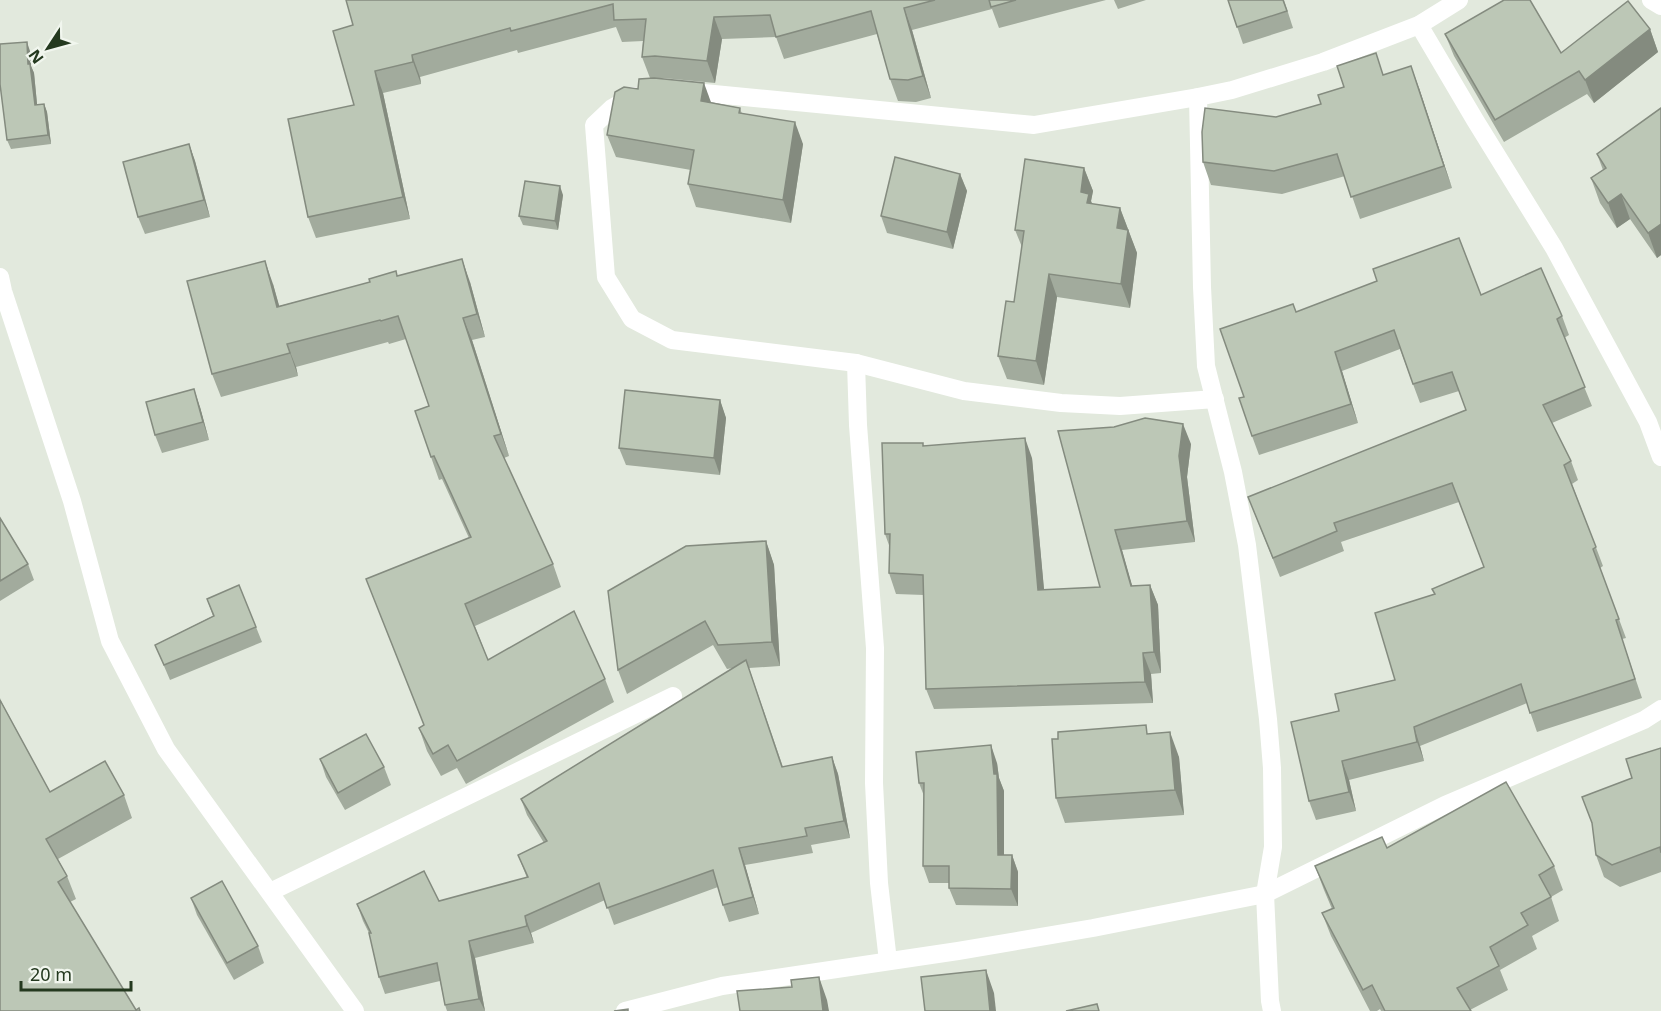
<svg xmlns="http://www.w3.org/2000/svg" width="1661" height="1011" font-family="'Noto Sans',sans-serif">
  <rect width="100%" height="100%" fill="#e2e9dd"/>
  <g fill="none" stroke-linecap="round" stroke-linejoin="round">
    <g stroke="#fff" stroke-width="18">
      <path d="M1651,0L1661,6"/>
      <path d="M1419,25L1475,120L1554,248L1648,422L1661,457"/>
      <path d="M683,91L1034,125L1198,97L1232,90L1323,62L1419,25L1459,0"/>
      <path d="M633,96L612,108L594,125L606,277L632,319L672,340L856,363L964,391L1061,403L1120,406L1215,399"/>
      <path d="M1198,97L1202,287L1206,366L1233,472L1247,545L1268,719L1272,768L1273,847L1265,894L1270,1001L1272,1011"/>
      <path d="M0,277L3,291L72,501L110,641L166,749L355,1011"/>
      <path d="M856,363L858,425L875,648L874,783L879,883L888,961"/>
      <path d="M270,892L673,696"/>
      <path d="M625,1011L722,986L958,951L1093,928L1265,894L1445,805L1644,720L1661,709"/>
    </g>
  </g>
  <g fill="#a2ab9d">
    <path d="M346,0H1106L999,28L992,9L912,30L931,98L916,102L898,101L890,79L877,34L784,59L776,37L722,39L715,83L663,78H657L711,102L740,108L742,114L803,144L791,223L696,207L688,184L691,170L616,157L607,135L638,89L650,78L642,57L643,41L622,42L616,27L518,53L517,50L420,77L421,84L383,93L410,219L316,238L308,217L354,105L353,25Z"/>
    <path d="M1114,0H1146L1118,9Z"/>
    <path d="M1228,0H1284L1293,28L1243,44Z"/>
    <path d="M1650,29L1658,52L1594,103L1587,94L1504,142L1454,56L1445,34L1561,53Z"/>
    <path d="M30,51L31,66L34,73L37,104H44L47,112L51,144L11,149L7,140Z"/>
    <path d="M1384,75L1419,88L1452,188L1360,219L1345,176L1282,194L1211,185L1203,162L1276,117L1321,104Z"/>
    <path d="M1661,108V255L1657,258L1630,219L1617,228L1600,203L1591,178L1603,170L1597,154Z"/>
    <path d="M189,144L195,161L210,217L145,234L138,217Z"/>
    <path d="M1084,168L1093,191L1091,201L1092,204L1120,208L1137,253L1130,308L1057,297L1044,385L1007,379L998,356L1014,302L1022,247L1015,230Z"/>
    <path d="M960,174L967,191L953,249L887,233L881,216Z"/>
    <path d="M563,195L558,230L523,225L519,216Z"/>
    <path d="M398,276L470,282L485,337L472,340L509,456L504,458L553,564L561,587L475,626L488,660L605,679L614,702L466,784L457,768L441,776L427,751L419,728L424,725L366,579L469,538L442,479L439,480L431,457L429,406L406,339L389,344L388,342L296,367L298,376L221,397L212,374L273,284L279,306Z"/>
    <path d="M1481,295L1562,316L1569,335L1564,338L1592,406L1552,423L1571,461L1578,480L1572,484L1603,566L1600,568L1626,638L1622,639L1642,698L1537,732L1527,703L1420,746L1424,761L1349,780L1356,811L1316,820L1309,801L1339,711L1395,680L1434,594L1484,567L1459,502L1341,542L1344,551L1280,577L1248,497L1466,410L1459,391L1420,403L1400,349L1342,371L1358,423L1259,455L1252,436L1244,397L1296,312Z"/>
    <path d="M720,400L726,418L720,475L626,465L619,448Z"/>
    <path d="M200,407L209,440L162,453L155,435Z"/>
    <path d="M1058,431L1191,444L1187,477L1195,542L1122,550L1132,586L1150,585L1158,605L1161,673L1151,674L1153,703L934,709L926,689L924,595L896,594L889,573L890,548L885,534L925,446L1032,458L1044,590L1100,587Z"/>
    <path d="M0,518L28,564L34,580L0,601Z"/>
    <path d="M766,541L774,565L780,666L749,668L783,767L832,757L838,774L850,838L811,845L813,853L745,865L759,914L729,922L723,905L718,887L614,925L605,900L531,933L534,943L475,958L485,1011H447L445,1005L440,981L385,994L379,977L369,933L363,921L357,904L439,901L527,878L518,855L544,843L527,815L521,799L733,668L727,669L713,645L627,694L618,670Z"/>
    <path d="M207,599L256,627L262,642L170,680L155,645L213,616Z"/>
    <path d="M0,698L2,703L50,792L124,795L132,818L58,859L67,876L76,899L70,902L136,1010L0,1011Z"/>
    <path d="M1149,734L1179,757L1184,815L1065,823L1056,798Z"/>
    <path d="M1661,748V872L1620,887L1604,877L1596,855Z"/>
    <path d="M320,759L384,767L391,785L345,810L326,777Z"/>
    <path d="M997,763L999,778L1004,791V855H1012L1018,872V906L956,905L949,888V883H929L923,866L924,796L919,783Z"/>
    <path d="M1387,848L1554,866L1563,890L1551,897L1559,921L1532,936L1537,949L1500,970L1508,990L1470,1010L1471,1011H1381L1380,1009L1377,1011H1370L1331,936L1322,913L1332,909L1324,890L1315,866Z"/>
    <path d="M191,898L258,946L264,963L234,980L197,915Z"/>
  </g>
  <g fill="#848b7f">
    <path d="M904,8L912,30L931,98L923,76Z"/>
    <path d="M714,17L722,39L715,83L707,61Z"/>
    <path d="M1650,29L1658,52L1594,103L1585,80Z"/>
    <path d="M27,42L30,51L31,66L34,73L38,114L35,105L28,64Z"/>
    <path d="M412,55L420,77L421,84L413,62Z"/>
    <path d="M1411,66L1419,88L1452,188L1444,166Z"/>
    <path d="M375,71L383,93L410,219L403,197Z"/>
    <path d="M704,83L712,105L701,101Z"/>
    <path d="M44,104L47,112L51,144L48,135Z"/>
    <path d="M795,122L803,144L791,223L783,200Z"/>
    <path d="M189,144L195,161L210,217L204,200Z"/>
    <path d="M1084,168L1093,191L1091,201L1097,217L1081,192Z"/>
    <path d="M960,174L967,191L953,249L947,232Z"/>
    <path d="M560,186L563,195L558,230L555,221Z"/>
    <path d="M1621,194L1630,219L1617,228L1608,203Z"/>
    <path d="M1120,208L1137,253L1130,308L1121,284L1117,228Z"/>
    <path d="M1661,224V255L1657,258L1648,233Z"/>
    <path d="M462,259L470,282L485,337L477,314Z"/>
    <path d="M265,261L273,284L286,330L277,307Z"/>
    <path d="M1049,274L1057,297L1044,385L1036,361Z"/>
    <path d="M463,318L472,340L509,456L501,434Z"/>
    <path d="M287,344L296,367L298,376L290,353Z"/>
    <path d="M1335,352L1342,371L1358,423L1351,404Z"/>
    <path d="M194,389L200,407L209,440L203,422Z"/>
    <path d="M720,400L726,418L720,475L714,458Z"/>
    <path d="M1183,424L1191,444L1187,477L1195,542L1187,521L1179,456Z"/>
    <path d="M1025,438L1032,458L1046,611L1038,590Z"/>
    <path d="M1115,530L1122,550L1138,606L1131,586Z"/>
    <path d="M766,541L774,565L780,666L772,642Z"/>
    <path d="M1150,585L1158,605L1161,673L1154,652Z"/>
    <path d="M1143,653L1151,674L1153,703L1145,682Z"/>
    <path d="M1414,727L1420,746L1424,761L1417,742Z"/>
    <path d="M1170,732L1179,757L1184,815L1175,790Z"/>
    <path d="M991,745L997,763L999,778L1004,791V872L998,855Z"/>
    <path d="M832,757L838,774L850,838L844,821Z"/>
    <path d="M1342,761L1349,780L1356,811L1349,792Z"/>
    <path d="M739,848L745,865L759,914L753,897Z"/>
    <path d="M1012,855L1018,872V906L1011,889Z"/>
    <path d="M525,916L531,933L534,943L527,926Z"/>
    <path d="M469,941L475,958L485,1011L479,999Z"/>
    <path d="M986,970L994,993L996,1011H990Z"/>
    <path d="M819,977L827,1000L829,1011H823Z"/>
  </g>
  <g fill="#bcc7b6" stroke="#848b7f" stroke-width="1.5">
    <path d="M346,0H935L904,8L923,76L908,80L890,79L871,11L776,37L770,15L714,17L707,61L655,56L642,57L646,19L614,20L613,4L511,31L510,28L412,55L413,62L375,71L403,197L308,217L288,119L354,105L333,31L353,25Z"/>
    <path d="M989,0H1016L991,7Z"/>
    <path d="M1228,0H1283L1287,11L1237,27Z"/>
    <path d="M1504,0H1530L1561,53L1628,1L1650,29L1585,80L1579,71L1495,120L1445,34Z"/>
    <path d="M27,42L28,64H30L35,105L44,104L48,135L7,140L0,84V44Z"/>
    <path d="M1376,53L1383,75L1411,66L1444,166L1351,197L1337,154L1274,171L1203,162L1202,132L1205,108L1276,117L1321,104L1318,95L1344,87L1337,66Z"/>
    <path d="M654,78L704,83L701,101L740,108L739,113L795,122L783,200L688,184L694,150L607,135L615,92L624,87L638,89L639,79Z"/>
    <path d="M1661,108V224L1648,233L1621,194L1608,203L1591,178L1606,168L1597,154Z"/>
    <path d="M189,144L204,200L138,217L123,162Z"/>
    <path d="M895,157L960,174L947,232L881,216Z"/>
    <path d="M1025,159L1084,168L1081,192L1089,194L1087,203L1120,208L1117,228L1128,230L1121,284L1049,274L1036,361L998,356L1006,301L1014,302L1024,231L1015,230Z"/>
    <path d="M525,181L560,186L555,221L519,216Z"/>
    <path d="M1459,238L1481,295L1541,268L1562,316L1557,319L1585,387L1543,405L1571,461L1564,465L1596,547L1593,549L1619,619L1616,620L1635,679L1530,713L1521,684L1414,727L1417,742L1342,761L1349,792L1309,801L1291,722L1339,711L1335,694L1395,680L1375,613L1435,594L1432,589L1484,567L1452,483L1334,523L1337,531L1273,558L1248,497L1466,410L1452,372L1413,384L1394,330L1335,352L1351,404L1252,436L1239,398L1244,397L1220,329L1293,304L1296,312L1377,281L1373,269Z"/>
    <path d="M462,259L477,314L463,318L501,434L494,436L553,564L465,604L488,660L574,611L605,679L457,761L448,745L433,754L419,728L424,725L366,579L471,537L434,456L431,457L415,411L429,406L398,316L381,321L380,320L287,344L290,353L212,374L187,281L265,261L277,307L370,282L369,279L396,271L397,276Z"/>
    <path d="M194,389L203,422L155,435L146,402Z"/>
    <path d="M625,390L720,400L714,458L619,448Z"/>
    <path d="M1145,418L1183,424L1179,456L1187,521L1115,530L1131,586L1150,585L1154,652L1143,653L1145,682L926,689L923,575L889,573L890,534H885L882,443H923V446L1025,438L1038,590L1100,587L1058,431L1114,427Z"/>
    <path d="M0,518L28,564L0,581Z"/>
    <path d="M766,541L772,642L718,645L705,621L618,670L608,591L686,546Z"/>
    <path d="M239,585L256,627L164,665L155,645L214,616L207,599Z"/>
    <path d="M746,660L782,767L832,757L844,821L805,828L807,836L739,848L753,897L723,905L713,870L607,908L599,883L525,916L527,926L469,941L479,999L445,1005L437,963L379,977L369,933H371L357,904L424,871L439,901L528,877L518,855L547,841L521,799Z"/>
    <path d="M0,700L50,792L105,761L124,795L46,839L67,876L58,882L136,1010L139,1008L140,1011H0Z"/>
    <path d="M1146,725L1147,734L1170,732L1175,790L1056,798L1052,739H1058V732Z"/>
    <path d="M366,734L384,767L338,793L320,759Z"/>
    <path d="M991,745L994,774H997L998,855H1012L1011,889L949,888V866H923L924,783H919L916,752Z"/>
    <path d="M1661,748V853L1660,847L1612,865L1596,855L1592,823L1582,797L1632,778L1626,759Z"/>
    <path d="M1506,782L1554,866L1539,875L1551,897L1521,913L1528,925L1490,947L1499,966L1457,988L1471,1011H1385L1372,985L1363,990L1322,913L1334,908L1315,866L1382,837L1387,848Z"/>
    <path d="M222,881L258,946L227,963L191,898Z"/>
    <path d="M986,970L990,1011H925L921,977Z"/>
    <path d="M819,977L823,1011H740L737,991L792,987L791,980Z"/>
    <path d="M1097,1004L1099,1011H1066Z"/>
    <path d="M628,1009V1011H614Z"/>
  </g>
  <g transform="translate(48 48) rotate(234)" stroke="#f1f6ee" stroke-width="4.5" paint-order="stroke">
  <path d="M0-4.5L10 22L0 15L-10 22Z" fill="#24391f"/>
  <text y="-9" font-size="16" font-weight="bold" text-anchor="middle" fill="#24391f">N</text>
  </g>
  <path d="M21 981v9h110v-9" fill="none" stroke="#24391f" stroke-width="3"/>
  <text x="30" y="981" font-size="18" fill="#24391f" stroke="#f1f6ee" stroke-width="4.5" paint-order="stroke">20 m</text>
</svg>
